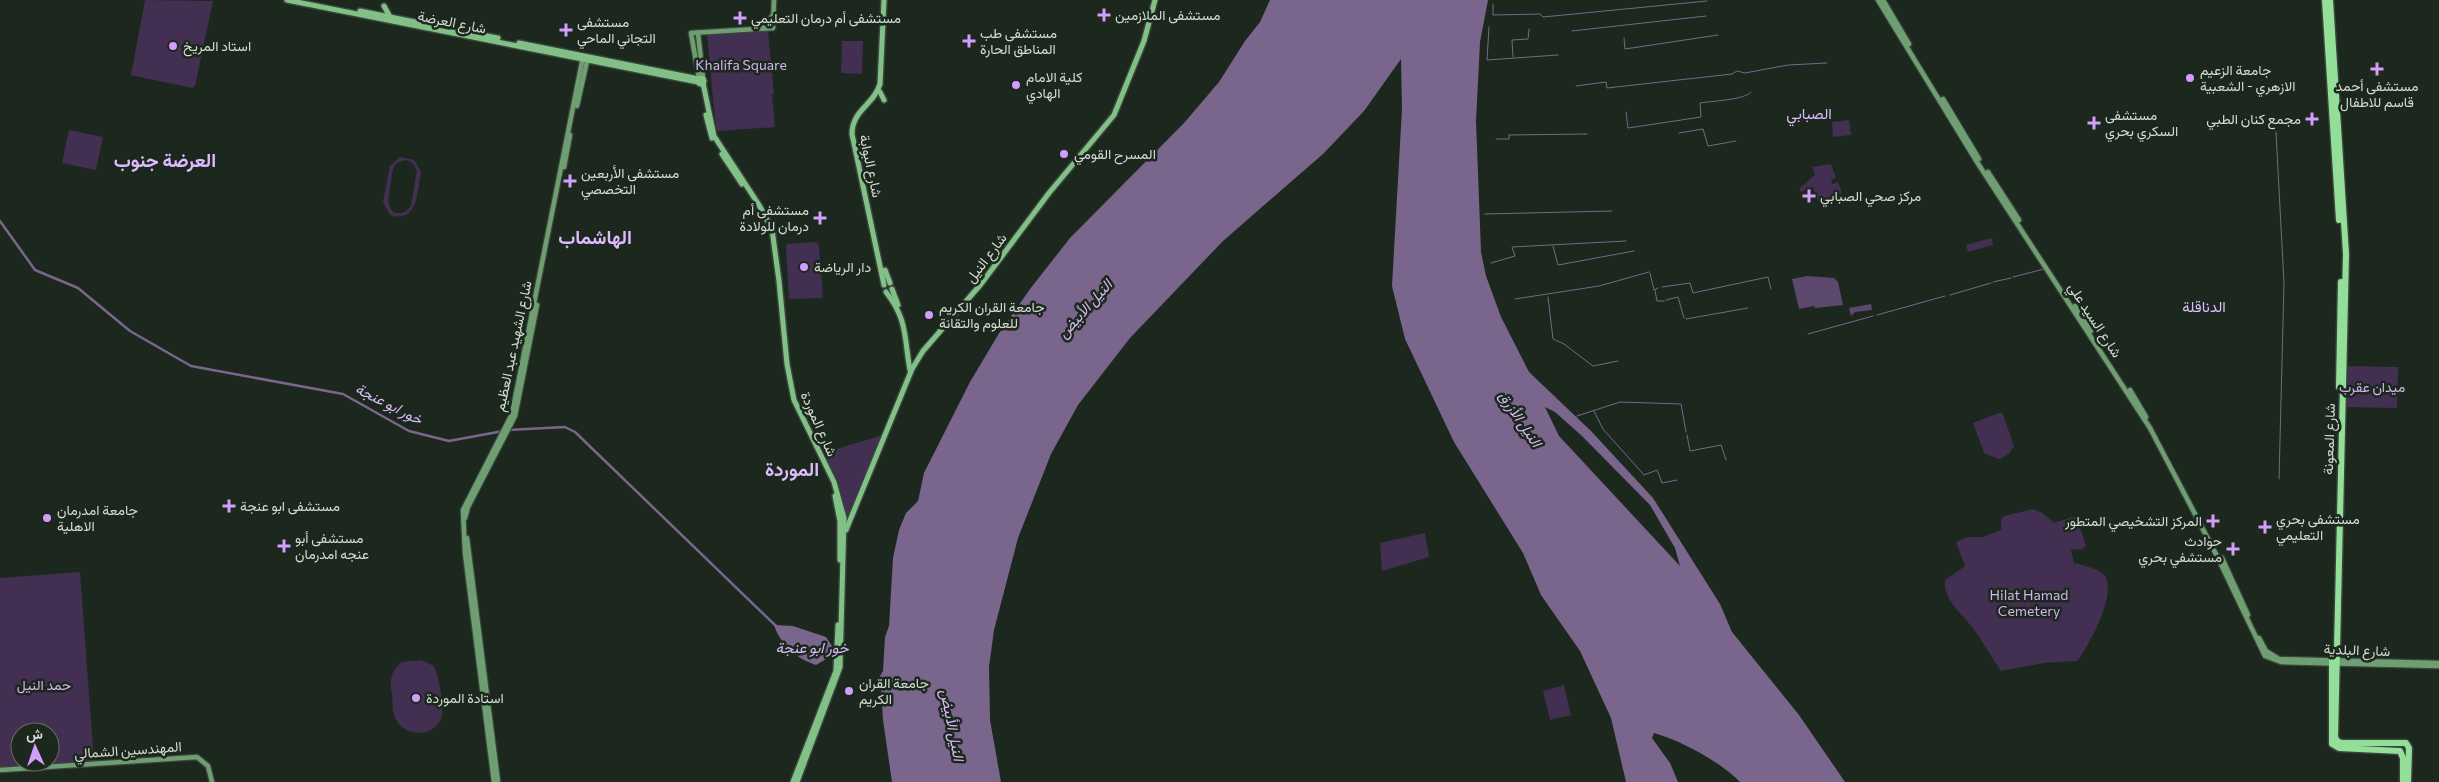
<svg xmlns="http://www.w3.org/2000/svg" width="2439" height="782" font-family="Commissioner,Vazirmatn,sans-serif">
  <rect width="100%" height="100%" fill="#1c281d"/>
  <g fill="#422f51" fill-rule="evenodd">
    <path d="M145,0L213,1L195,86L192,88L131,75Z"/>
    <path d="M768,30L774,94H772L775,127L718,131L716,129L707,35Z"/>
    <path d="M842,41H863L862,74L841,73Z"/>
    <path d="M1849,120L1851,135L1833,137L1832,122Z"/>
    <path d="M69,130L103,137L96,170L62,163Z"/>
    <path d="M400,157L414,160L421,172C417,192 418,224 390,215L383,202L390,166ZM406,160L411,162L417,170L411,206L405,212C383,218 389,194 391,181C392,176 392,170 395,165C398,162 402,161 406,160Z"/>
    <path d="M1831,164L1836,178L1831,180L1832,184L1838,182L1842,193L1818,202L1813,187L1801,192L1799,189L1815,175L1812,167Z"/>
    <path d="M1992,238L1993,245L1968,252L1966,245Z"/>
    <path d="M816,242L819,246L823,298L789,299L786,246L787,244Z"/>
    <path d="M2346,366L2398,367L2397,408L2345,407Z"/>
    <path d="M2002,412L2014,446L2009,454L1999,459L1984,453L1973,423Z"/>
    <path d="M883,435L847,519L838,481L823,453Z"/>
    <path d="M2033,509L2042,513L2054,523L2073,517L2077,518L2086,546L2081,550L2071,549L2074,563C2082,565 2101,569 2105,576C2117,593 2089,647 2077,661L2044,663L2001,671C1991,657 1983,641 1972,627C1962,613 1943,600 1945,580L1965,566L1956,542L1968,537H1983L2001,530V520L2004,516Z"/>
    <path d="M1425,533L1429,557L1382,571L1380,543Z"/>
    <path d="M80,572L94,761L0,767V578ZM20,732H50V762H20Z"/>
    <path d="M421,660L434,666C439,677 445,708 441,719C433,738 404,737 395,718C392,712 393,702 392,695C390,680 390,672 402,662Z"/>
    <path d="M1564,685L1571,715L1550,720L1543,691Z"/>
  </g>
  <g fill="#5c486c">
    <path d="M1807,276L1834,278L1838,282L1843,305L1815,308L1814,306L1799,309L1792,279Z"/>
    <path d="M1871,304L1872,310L1855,312L1851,316L1849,308Z"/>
  </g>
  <g fill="#7a668c" fill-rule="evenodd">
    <path d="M1270,0H1488L1480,42L1476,121L1481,252L1486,276L1501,317L1529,372L1591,431L1653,498L1720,604L1732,632L1799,715L1845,782H1740C1721,762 1680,740 1654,733L1652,738L1670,763L1678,782H1626L1611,718L1580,651L1541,595L1523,553L1454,442L1405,339L1392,286L1402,109L1401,59L1364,111L1323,154L1223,241L1130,338L1078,405L1051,454L1018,538L994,630L989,667L990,720L1001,782H892L883,720L880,676L883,671L885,637L889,626L893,558L899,530L906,513L918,501L924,473L970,382L998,335L1030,289L1070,238L1184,123L1219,82L1245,41L1260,22ZM1545,407L1555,412L1582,436L1650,505L1675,548L1680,566L1559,436Z"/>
    <path d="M774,625L793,626L826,637L832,646L833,655L816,665C797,659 780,644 774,625Z"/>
  </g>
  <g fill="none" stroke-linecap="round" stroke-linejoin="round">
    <g stroke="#7a668c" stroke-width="1">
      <path d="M1493,4V15L1540,14L1543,17L1707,1"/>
      <path d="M1489,27L1487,60L1558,55"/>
      <path d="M1572,31L1706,16"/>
      <path d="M1624,38L1625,49L1718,35"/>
      <path d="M1513,57L1512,40L1528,39L1529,29"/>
      <path d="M1576,86L1606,82L1607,88L1732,74L1737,71L1745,73L1788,65L1827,63"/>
      <path d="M1626,112L1628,128L1701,117L1700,103C1711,101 1745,100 1751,92"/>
      <path d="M2276,132L2284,283L2279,479"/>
      <path d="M1679,133L1703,129L1708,146L1736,141"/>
      <path d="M1496,139H1509V135L1587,134"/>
      <path d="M1485,214L1612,211"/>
      <path d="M1553,246L1558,265L1634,251"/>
      <path d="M1491,263L1515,256L1512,247L1626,241"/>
      <path d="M1650,273L1654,290L1658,288"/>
      <path d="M2013,277L2044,269"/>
      <path d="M1993,282L2011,278"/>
      <path d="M1662,287L1690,283L1693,293L1768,277L1771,289"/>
      <path d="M1655,290L1657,301H1664"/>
      <path d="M1950,295L1991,283"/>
      <path d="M1548,297L1553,339L1564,344L1593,366L1618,361"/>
      <path d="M1515,299L1599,286L1649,272"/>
      <path d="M1666,300L1678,297L1684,318"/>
      <path d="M1877,315L1945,296"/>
      <path d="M1686,319L1748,308"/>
      <path d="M1808,334L1873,316"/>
      <path d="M1594,411L1603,429L1644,475L1657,470L1662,483L1677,480"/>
      <path d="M1577,416L1620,402L1681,404L1686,432"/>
      <path d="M1687,435L1690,451L1721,445L1726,460"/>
    </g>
    <g stroke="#7a668c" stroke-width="2.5">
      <path d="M0,221L35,270L78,288L130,331L191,366L343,394L409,431L449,441L503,431"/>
      <path d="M508,430L565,427L575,432L776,626"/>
    </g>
    <g stroke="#39453a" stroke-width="7">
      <g id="secondary">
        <path d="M1878,0L1977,162L2150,428L2218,558L2265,656L2281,662L2439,666"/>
        <path d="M1883,0L1909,44"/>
        <path d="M763,28L773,15"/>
        <path d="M698,33L703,78"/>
        <path d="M699,78L691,33L773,28L774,0"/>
        <path d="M1943,99L1979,159"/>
        <path d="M577,106L588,57"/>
        <path d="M564,167L570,135"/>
        <path d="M1988,172L2019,220"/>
        <path d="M2075,306L2091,331"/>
        <path d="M2130,390L2146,417"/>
        <path d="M465,518L468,507L515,416L537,305"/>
        <path d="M467,538L498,782"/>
        <path d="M2222,558L2248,615"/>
        <path d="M2259,638L2266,651L2279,659L2439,663"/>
        <path d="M0,770L197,757L208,766L212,782"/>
        <path d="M494,782L465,553L463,510L512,414L583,57"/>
      </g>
    </g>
    <g stroke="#39453a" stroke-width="8">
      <g id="primary">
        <path d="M287,0L698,82"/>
        <path d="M384,6L390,17"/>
        <path d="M360,11L430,25"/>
        <path d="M453,30L498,38"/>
        <path d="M519,43L699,79"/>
        <circle cx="701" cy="81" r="3"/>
        <path d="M703,83L714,136L759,205L772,229L779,281L787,364L794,400L834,482L844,518L840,667L797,782"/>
        <path d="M880,92L884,100"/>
        <path d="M706,115L712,138"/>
        <path d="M722,154L742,184"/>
        <path d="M885,270L890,283"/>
        <path d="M884,285L852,134C852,110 874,105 880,84L884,0"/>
        <path d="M892,289L898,305"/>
        <path d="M886,292C908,320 904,338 910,370"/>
        <path d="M835,496L840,521V560"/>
        <path d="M846,530L912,369L923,351L981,284L1049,193L1114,115L1144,41L1155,0"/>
        <path d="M793,782L836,671L838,625"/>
      </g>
    </g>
    <g stroke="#39453a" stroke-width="9">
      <g id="highway">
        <path d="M2325,0L2339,220"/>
        <path d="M2330,0L2346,254L2335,737L2337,741L2341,743H2406L2409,748L2408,782"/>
        <path d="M2339,387L2341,282"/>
        <path d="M2332,654V744L2339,748L2400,751L2403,758V782"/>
      </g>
    </g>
    <use href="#secondary" stroke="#6e9e72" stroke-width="4.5"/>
    <use href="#primary" stroke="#81c087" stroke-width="5"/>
    <use href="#highway" stroke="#93df99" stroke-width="6"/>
  </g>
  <g fill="#d29dfd" stroke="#1c281d" stroke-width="2">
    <path d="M1101.5 7.5h5v5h5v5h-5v5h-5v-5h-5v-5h5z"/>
    <path d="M737.5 10.5h5v5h5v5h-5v5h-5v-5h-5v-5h5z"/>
    <path d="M563.5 22.5h5v5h5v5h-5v5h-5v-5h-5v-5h5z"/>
    <path d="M966.5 33.5h5v5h5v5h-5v5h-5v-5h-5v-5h5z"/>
    <circle cx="173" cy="46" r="5"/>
    <path d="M2374.5 61.5h5v5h5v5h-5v5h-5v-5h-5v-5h5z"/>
    <circle cx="2190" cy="78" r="5"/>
    <circle cx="1016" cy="85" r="5"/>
    <path d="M2309.5 111.5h5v5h5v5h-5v5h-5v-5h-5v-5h5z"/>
    <path d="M2091.5 115.5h5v5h5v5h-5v5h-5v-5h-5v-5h5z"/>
    <circle cx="1064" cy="154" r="5"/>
    <path d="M567.5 173.5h5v5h5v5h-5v5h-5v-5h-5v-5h5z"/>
    <path d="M1806.5 188.5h5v5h5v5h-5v5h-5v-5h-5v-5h5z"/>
    <path d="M817.5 210.5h5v5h5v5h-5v5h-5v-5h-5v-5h5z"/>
    <circle cx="804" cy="267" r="5"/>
    <circle cx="929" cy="315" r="5"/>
    <path d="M226.5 498.5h5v5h5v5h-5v5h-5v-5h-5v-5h5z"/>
    <circle cx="47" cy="518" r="5"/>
    <path d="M2210.5 513.5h5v5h5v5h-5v5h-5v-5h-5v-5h5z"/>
    <path d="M2262.5 519.5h5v5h5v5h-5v5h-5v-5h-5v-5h5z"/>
    <path d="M281.5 538.5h5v5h5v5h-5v5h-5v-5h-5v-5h5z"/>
    <path d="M2230.5 541.5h5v5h5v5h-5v5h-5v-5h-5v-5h5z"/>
    <circle cx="849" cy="691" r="5"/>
    <circle cx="416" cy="698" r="5"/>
  </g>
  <g text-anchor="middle" stroke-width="5" stroke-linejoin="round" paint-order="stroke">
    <g font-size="14" fill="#d3dbd3" stroke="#1c281d" text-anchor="start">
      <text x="1115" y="20">مستشفى الملازمين</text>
      <text x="751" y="23">مستشفى أم درمان التعليمي</text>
      <text x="577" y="27">مستشفى<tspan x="577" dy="16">التجاني الماحي</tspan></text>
      <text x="980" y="38">مستشفى طب<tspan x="980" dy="16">المناطق الحارة</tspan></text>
      <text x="183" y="51">استاد المريخ</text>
      <text x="2200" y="75">جامعة الزعيم<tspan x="2200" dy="16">الازهري - الشعبية</tspan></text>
      <text x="1026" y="82">كلية الامام<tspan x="1026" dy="16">الهادي</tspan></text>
      <text x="2377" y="91" text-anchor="middle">مستشفى أحمد<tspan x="2377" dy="16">قاسم للاطفال</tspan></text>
      <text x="2105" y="120">مستشفى<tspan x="2105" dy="16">السكري بحري</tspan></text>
      <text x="2301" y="124" text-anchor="end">مجمع كنان الطبي</text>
      <text x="1074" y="159">المسرح القومي</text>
      <text x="581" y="178">مستشفى الأربعين<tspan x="581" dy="16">التخصصي</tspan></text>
      <text x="1820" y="201">مركز صحي الصبابي</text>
      <text x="809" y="215" text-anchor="end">مستشفى أم<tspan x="809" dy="16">درمان للولادة</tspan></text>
      <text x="814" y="272">دار الرياضة</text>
      <text x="939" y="312">جامعة القران الكريم<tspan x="939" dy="16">للعلوم والتقانة</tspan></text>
      <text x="240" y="511">مستشفى ابو عنجة</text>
      <text x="57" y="515">جامعة امدرمان<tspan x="57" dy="16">الاهلية</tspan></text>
      <text x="2276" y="524">مستشفى بحري<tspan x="2276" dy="16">التعليمي</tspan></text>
      <text x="2202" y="526" text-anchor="end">المركز التشخيصي المتطور</text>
      <text x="295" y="543">مستشفى أبو<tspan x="295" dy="16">عنجه امدرمان</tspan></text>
      <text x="2222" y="546" text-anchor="end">حوادث<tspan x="2222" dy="16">مستشفي بحري</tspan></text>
      <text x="859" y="688">جامعة القران<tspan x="859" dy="16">الكريم</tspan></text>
      <text x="426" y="703">استادة الموردة</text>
    </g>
    <g font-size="14" fill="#d3dbd3" stroke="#1c281d">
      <text transform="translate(452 22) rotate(11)" y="5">شارع العرضة</text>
      <text transform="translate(871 166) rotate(78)" y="5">شارع البوابة</text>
      <text transform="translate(986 258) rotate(-53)" y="5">شارع النيل</text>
      <text transform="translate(2095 320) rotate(57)" y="5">شارع السيد علي</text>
      <text transform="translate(513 346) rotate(-78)" y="5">شارع الشهيد عبد العظيم</text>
      <text transform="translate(819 424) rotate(66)" y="5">شارع الموردة</text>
      <text transform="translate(2329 439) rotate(-88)" y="5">شارع المعونة</text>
      <text transform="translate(2357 650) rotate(2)" y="5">شارع البلدية</text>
      <text transform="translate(128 750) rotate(-4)" y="5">المهندسين الشمالي</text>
    </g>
    <g font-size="14" fill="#d2b2ef" stroke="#1c281d">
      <text x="741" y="70">Khalifa Square</text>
      <text x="2372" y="392">ميدان عقرب</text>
      <text x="2029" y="600">Hilat Hamad<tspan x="2029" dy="16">Cemetery</tspan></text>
      <text x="44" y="690">حمد النيل</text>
    </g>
    <g font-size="15" fill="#debafe" stroke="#1c281d">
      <text x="1809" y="119">الصبابي</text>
      <text x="2204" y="312">الدناقلة</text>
    </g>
    <g font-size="15" font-style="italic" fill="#dab9f7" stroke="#1c281d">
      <text transform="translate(1085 309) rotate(-48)" y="5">النيل الأبيض</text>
      <text transform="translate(389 404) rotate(27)" y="5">خور ابو عنجة</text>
      <text transform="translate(1520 419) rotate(56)" y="5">النيل الأزرق</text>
      <text x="812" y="653">خور ابو عنجة</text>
      <text transform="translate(952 725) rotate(79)" y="5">النيل الأبيض</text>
    </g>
    <g font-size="19" font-weight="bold" fill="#debafe" stroke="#1c281d">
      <text x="165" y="167">العرضة جنوب</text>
      <text x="595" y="244">الهاشماب</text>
      <text x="792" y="476">الموردة</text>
    </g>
  </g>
  <g transform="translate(35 747) rotate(357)"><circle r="24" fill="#1c281d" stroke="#657066"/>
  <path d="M0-4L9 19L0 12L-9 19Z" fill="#d29dfd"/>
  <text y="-8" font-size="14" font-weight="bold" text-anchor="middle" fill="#d3dbd3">ش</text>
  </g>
</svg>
